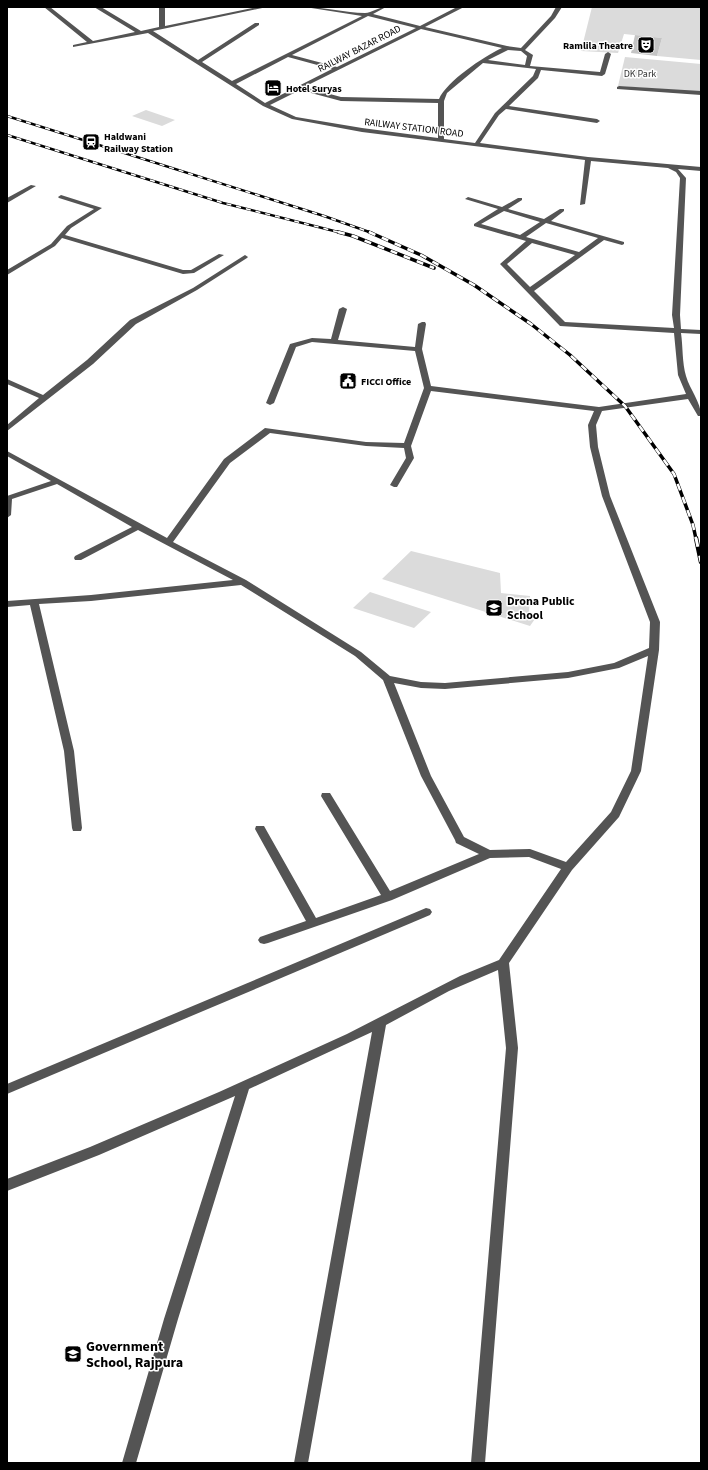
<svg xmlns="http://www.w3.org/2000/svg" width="708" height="1470" font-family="'Source Sans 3',sans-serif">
  <rect width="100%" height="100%" fill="#fff"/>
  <g fill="#dbdbdb">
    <path d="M592,7H701V60L657,56L662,38L624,34L618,53L581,51Z"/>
    <path d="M625,57L701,64V92L618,86Z"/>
    <path d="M146,110L175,120L162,126L132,116Z"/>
    <path d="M411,551L500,573L501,593L530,596L529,613L537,616L530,626L382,579Z"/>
    <path d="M370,592L431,612L414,628L353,608Z"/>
  </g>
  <path fill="#c4c4c4" d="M635,35L662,38L657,56L631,53Z"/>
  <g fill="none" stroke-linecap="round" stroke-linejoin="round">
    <g fill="#545454" fill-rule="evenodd">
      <path d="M44,7H50L93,41L135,32L94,7H101L141,31L159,27V7H165V26L257,7H267L153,31L198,60L255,23H259V25L202,62L232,81L362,16L305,7C326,7 345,13 365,13C372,13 378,7 386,7L373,14L420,26L457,7H464L425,27L507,46L521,48L551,16L556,7H562L555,18L525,50L533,55L530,66L600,72L605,54L608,52L611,54L605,74L602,76L541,70L538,78L509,106L597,119L600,121L597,123L506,109L499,115L480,143L588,157L701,167V171L678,169L686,178L680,315L681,329L701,330V334L681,333C683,347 682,363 686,376C690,390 701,402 701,416H698L688,399L602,411L596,425L598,447L610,496L660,622L659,650L641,771L619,817L572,870L509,963L518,1048L485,1463H471L506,1048L498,970L449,991L386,1025L308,1463H294L372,1032L249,1089L178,1319L136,1463H122L164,1319L235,1096L99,1155L7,1191V1179L90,1147L219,1092L347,1034L460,976L499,960L561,869L529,857L490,858L392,900L268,943L264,944L260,943L258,940L260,937L306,921L255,829L256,826H264L316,918L381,895L321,796L322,793H330L390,891L479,854L456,843L455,840L421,776L383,680L355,656L241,585L91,601L39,604L74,751L82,828L81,831H73L72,828L64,751L30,605L7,607V601L91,595L233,580L138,530L81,560H75L74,558L75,556L132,527L57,484L12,499L11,515L7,518V496L51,481L7,456V451L167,538L224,459L265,428L366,442L404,443L424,388L415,351L312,342L296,347L274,403L270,405L266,403L290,344L312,338L331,339L339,309L343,307L347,309L338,340L415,347L418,324L422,322H425L426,324L422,349L431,386L599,407L686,394L678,375L674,333L560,326L500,264L526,241L474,226V224L498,209L465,199L468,197L502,207L518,198H522V200L508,209L544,219L560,209H564V211L551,221L624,242V244L622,245L604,240L534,291L565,322L674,328L672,315L680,178L676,172L668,168L591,161L585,204L580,205L585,160L362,132L292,119L263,106L148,33L73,47V45L87,42ZM368,16L416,28L337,67L292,55ZM421,29L502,48C483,57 447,81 439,99L341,97L304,87ZM508,50L521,51L527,56L525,65L488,60ZM288,57L332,69L265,103L236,84ZM483,63L536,69L533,76L495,113L475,143L444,139V101L447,93ZM300,90L341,101L438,103V138L362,128L296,117L270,105ZM504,211L540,222L520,235L481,224ZM546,223L598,238L579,252L526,237ZM532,243L575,255L530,287L507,264ZM431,391L594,411L588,425L590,447L602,496L650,622L649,648L614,663L568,672L445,683L421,682L390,676L361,652L246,580L173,542L230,463L270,433L366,446L404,448L406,458L390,485L394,487H397L414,458L411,446ZM648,656L631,771L611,812L566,862L530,849L490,850L464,837L431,776L394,683L421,688L445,689L568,678L619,668Z"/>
      <path d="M619,86L701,91V95L617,89V87Z"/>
      <path d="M31,185L36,186L7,203V198Z"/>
      <path d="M61,195L102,208L71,228L65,235L183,270H191L219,254L224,255L194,273L183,274L62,238L55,246L7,275V270L51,244L67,226L94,209L59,198L58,197Z"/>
      <path d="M245,255L248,257L247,258L197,290L136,324L93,364L7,431V425L39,398L7,384V379L43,395L87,360L130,320L193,288Z"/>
      <path d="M426,908L430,909L432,912L430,915L7,1094V1084Z"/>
    </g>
    <g stroke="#000" stroke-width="2.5">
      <g id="rail-far2">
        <path d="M7,116L324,216L372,233"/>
        <path d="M7,135L223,203L342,233"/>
      </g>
    </g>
    <g stroke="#000" stroke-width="3.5">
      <g id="rail-far1">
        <path d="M338,232L353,236L434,268"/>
        <path d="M369,232L421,255L474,285L531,324L570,355L625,406L674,474L693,525L696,539"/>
      </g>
    </g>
    <g stroke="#000" stroke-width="4.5">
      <path id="rail" d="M696,538L701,562"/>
    </g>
    <use href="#rail-far2" stroke="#fff" stroke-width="1.5" stroke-dasharray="5" stroke-linecap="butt"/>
    <use href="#rail-far1" stroke="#fff" stroke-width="2.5" stroke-dasharray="7" stroke-linecap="butt"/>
    <use href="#rail" stroke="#fff" stroke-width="3" stroke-dasharray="9" stroke-linecap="butt"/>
  </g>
  <defs>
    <g id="theatre-square" transform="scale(0.9)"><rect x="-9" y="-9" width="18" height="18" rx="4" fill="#000" stroke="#fff"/><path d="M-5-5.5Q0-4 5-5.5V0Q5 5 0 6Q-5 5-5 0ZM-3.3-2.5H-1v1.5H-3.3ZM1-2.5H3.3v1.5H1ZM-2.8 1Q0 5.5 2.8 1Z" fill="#fff"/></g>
    <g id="hotel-square" transform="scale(0.9)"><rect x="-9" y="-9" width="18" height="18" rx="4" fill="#000" stroke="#fff"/><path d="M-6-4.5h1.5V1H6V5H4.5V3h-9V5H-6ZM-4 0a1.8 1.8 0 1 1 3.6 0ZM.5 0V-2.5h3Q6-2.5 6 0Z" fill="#fff"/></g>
    <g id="station-square" transform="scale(0.9)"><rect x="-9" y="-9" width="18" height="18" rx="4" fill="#000" stroke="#fff"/><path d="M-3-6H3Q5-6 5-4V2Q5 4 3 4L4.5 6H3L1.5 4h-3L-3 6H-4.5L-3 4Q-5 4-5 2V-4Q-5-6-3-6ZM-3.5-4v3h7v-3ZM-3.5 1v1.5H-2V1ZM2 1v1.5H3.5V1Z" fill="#fff"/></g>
    <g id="civic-square" transform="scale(0.9)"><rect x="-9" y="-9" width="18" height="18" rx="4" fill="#000" stroke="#fff"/><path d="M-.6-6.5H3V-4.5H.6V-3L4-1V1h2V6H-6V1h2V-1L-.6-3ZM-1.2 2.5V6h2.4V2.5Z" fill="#fff"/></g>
    <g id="school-square" transform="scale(0.9)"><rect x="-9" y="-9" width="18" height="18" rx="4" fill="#000" stroke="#fff"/><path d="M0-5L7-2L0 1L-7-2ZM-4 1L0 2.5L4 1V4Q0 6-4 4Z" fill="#fff"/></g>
  </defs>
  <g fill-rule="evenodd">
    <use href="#theatre-square" x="646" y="45"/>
    <use href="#hotel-square" x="273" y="88"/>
    <use href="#station-square" x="91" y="142"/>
    <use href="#civic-square" x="348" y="381"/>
    <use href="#school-square" x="494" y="608"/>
    <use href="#school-square" x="73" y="1354"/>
  </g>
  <g text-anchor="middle" stroke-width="3" stroke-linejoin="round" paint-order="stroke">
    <g font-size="10" font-weight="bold" fill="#000" stroke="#fff" text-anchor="start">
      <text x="633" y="49" text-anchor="end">Ramlila Theatre</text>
      <text x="286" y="92">Hotel Suryas</text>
      <text x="104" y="140">Haldwani<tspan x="104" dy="12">Railway Station</tspan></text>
      <text x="361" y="385">FICCI Office</text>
    </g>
    <g font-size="10" fill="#000" stroke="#fff">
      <text transform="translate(359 48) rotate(-27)" y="4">RAILWAY BAZAR ROAD</text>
      <text transform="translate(414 127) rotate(7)" y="4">RAILWAY STATION ROAD</text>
    </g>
    <g font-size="10" fill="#323232" stroke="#fff">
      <text x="640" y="77">DK Park</text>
    </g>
    <g font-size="12" font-weight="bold" fill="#000" stroke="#fff" text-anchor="start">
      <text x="507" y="605">Drona Public<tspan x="507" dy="14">School</tspan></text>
    </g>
    <g font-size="14" font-weight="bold" fill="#000" stroke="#fff" text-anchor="start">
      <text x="86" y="1351">Government<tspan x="86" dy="16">School, Rajpura</tspan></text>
    </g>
  </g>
  <rect width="708" height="1470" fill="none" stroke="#000000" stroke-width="16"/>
</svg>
